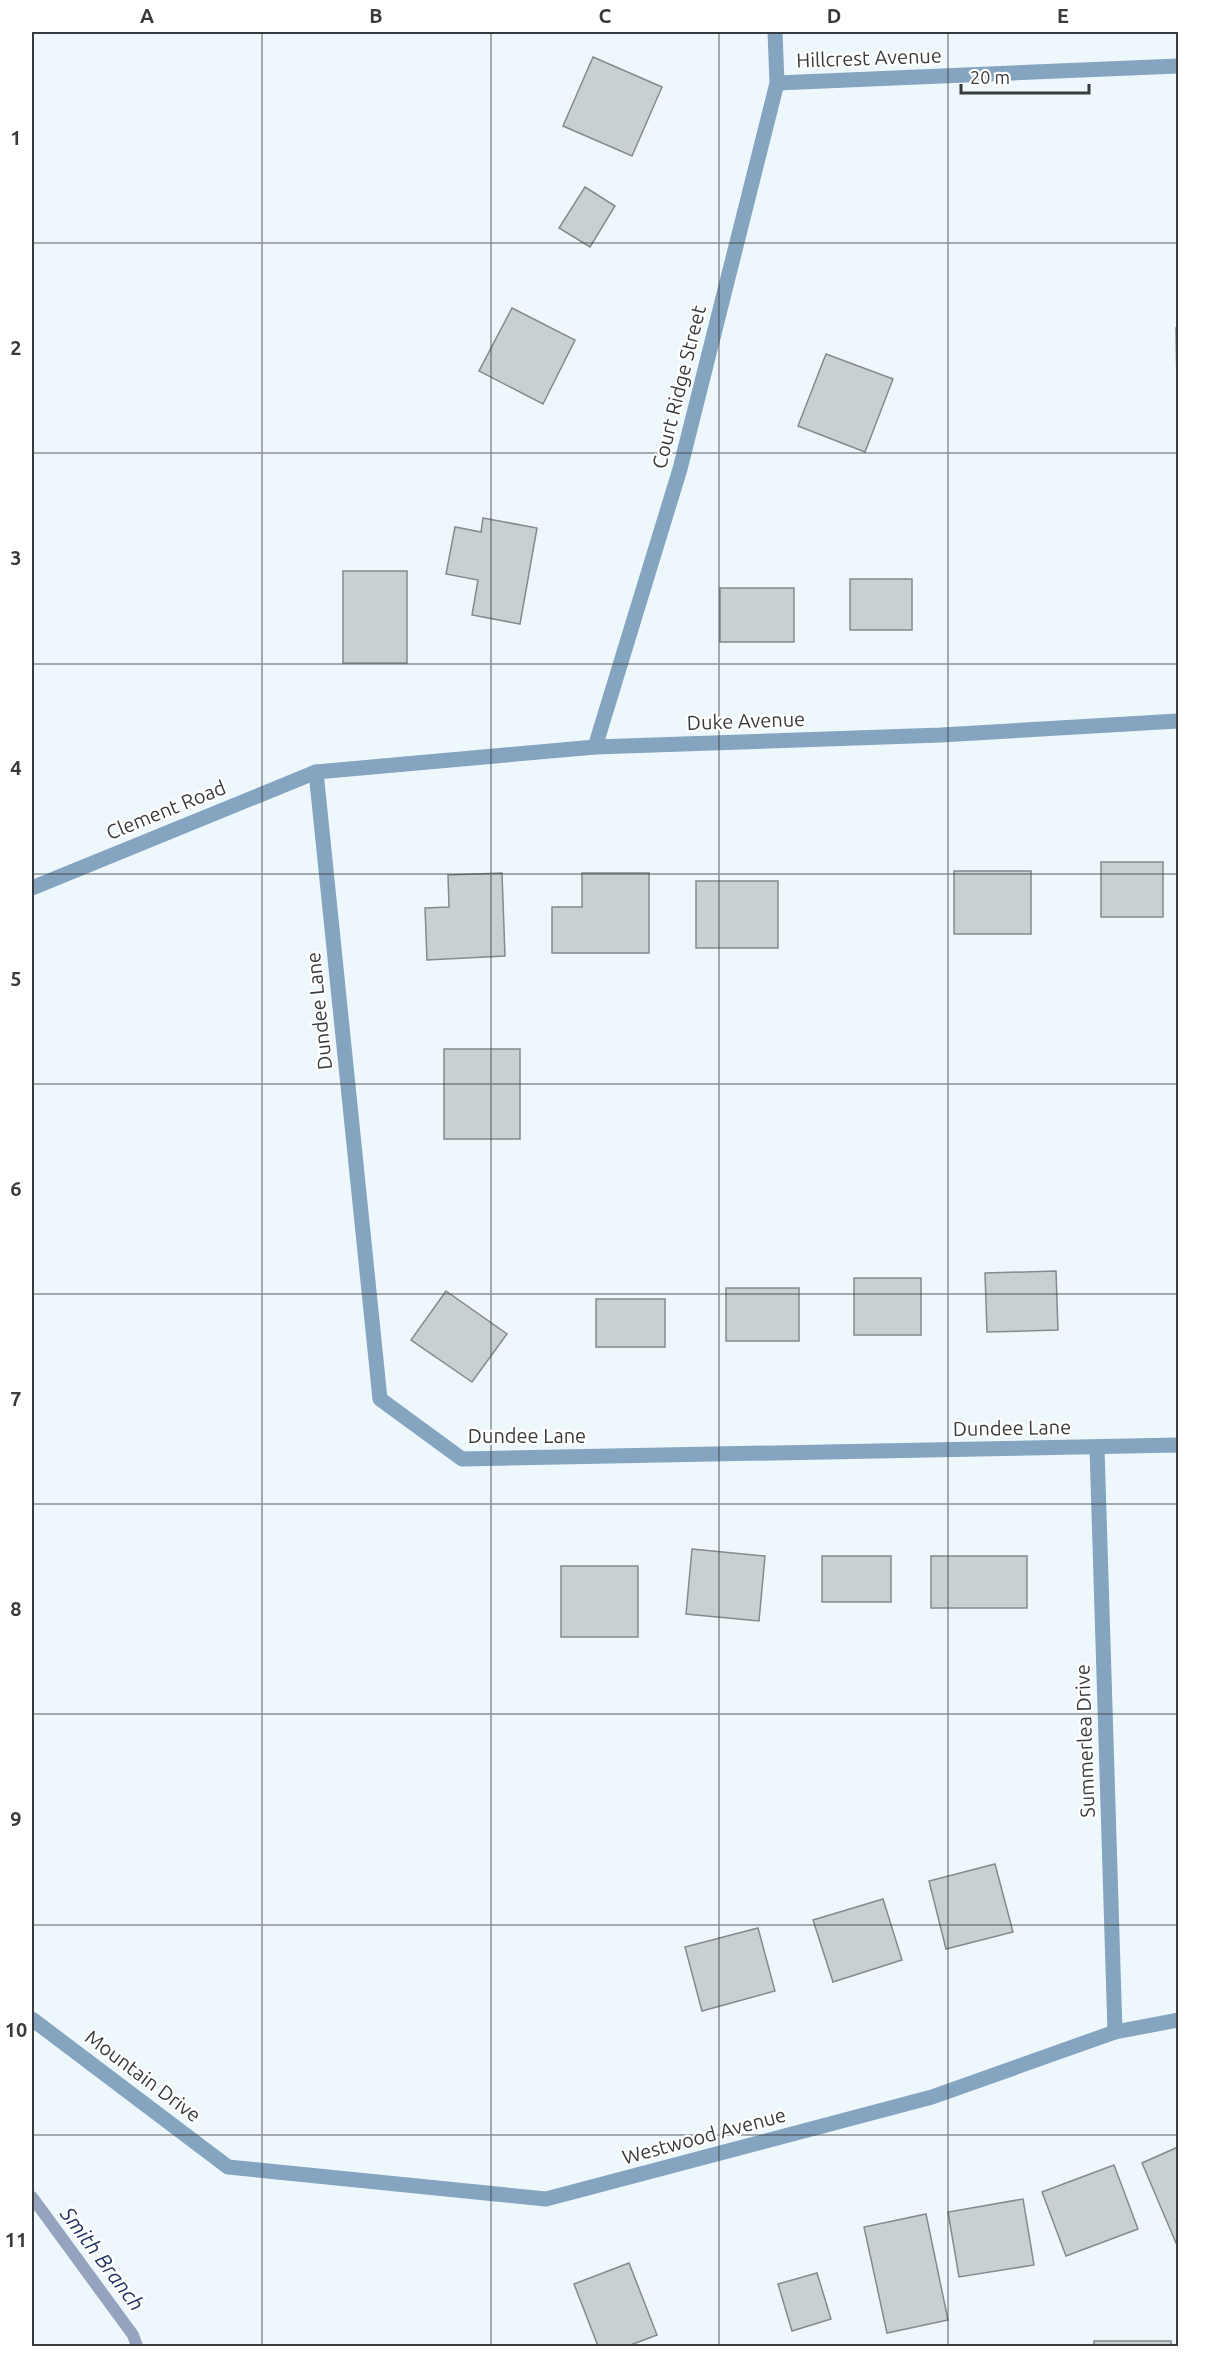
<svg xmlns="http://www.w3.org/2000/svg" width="1210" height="2378" font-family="Ubuntu,sans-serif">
  <rect width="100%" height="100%" fill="#eef7fb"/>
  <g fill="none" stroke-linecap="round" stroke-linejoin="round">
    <path stroke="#96a3be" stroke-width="12" d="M32,2197L133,2335L137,2346"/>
  </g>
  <g fill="#c7d1d1" stroke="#828c8c" stroke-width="1.5">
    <path d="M593,57L662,87L632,156L563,126Z"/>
    <path d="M585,187L615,206L590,247L559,228Z"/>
    <path d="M512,308L575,340L543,404L479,371Z"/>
    <path d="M1176,328H1178V387H1177Z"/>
    <path d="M826,354L893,379L865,452L798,426Z"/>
    <path d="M483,518L537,528L520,624L472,615L478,580L446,574L455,527L481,532Z"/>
    <rect x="343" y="571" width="64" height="92"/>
    <rect x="850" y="579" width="62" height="51"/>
    <rect x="720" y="588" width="74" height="54"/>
    <rect x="1101" y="862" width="62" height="55"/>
    <rect x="954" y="871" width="77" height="63"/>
    <path d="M502,873L505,956L427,960L425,908L449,907L448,875Z"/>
    <path d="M582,873H649V953H552V907H582Z"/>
    <rect x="696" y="881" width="82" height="67"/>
    <rect x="444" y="1049" width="76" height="90"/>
    <path d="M1056,1271L1058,1330L987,1332L985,1273Z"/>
    <rect x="854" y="1278" width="67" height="57"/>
    <rect x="726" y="1288" width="73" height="53"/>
    <path d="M446,1291L507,1334L472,1382L411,1340Z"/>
    <rect x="596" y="1299" width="69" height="48"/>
    <path d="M692,1549L765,1556L759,1621L686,1614Z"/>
    <rect x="822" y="1556" width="69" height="46"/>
    <rect x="931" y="1556" width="96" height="52"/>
    <rect x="561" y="1566" width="77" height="71"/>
    <path d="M995,1864L1013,1932L946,1949L929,1881Z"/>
    <path d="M883,1899L902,1960L833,1982L813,1920Z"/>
    <path d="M758,1928L775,1991L702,2011L685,1947Z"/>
    <path d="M1178,2147V2242L1176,2243L1142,2163Z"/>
    <path d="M1114,2165L1138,2229L1066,2256L1042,2192Z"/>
    <path d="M1023,2199L1034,2265L959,2277L948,2212Z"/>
    <path d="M926,2214L948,2320L887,2333L864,2227Z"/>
    <path d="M629,2263L657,2335L628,2346H598L574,2284Z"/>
    <path d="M817,2273L831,2319L792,2331L778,2284Z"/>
    <rect x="1094" y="2341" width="77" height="5"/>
  </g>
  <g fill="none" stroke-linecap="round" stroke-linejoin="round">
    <g stroke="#84a4bf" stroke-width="15">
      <path d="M777,83L1178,66"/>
      <path d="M595,747L680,469L777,83L775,32"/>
      <path d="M316,772L380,1399L462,1459L1178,1445"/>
      <path d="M1097,1448L1115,2032"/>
      <path d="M32,2019L228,2167L546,2199L932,2097L1115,2032L1178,2020"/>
    </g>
    <path stroke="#84a4bf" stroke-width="15" d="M32,888L316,772L595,747L941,735L1178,721"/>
  </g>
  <path fill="none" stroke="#383b3d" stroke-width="1.5" stroke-opacity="0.55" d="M262,32V2346M491,32V2346M719,32V2346M948,32V2346M32,243H1178M32,453H1178M32,664H1178M32,874H1178M32,1084H1178M32,1294H1178M32,1504H1178M32,1714H1178M32,1925H1178M32,2135H1178"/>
  <g text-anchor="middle" stroke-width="4.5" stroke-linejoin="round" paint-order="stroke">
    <g font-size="20" fill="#383b3d" stroke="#fff">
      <text transform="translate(869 58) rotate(-2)" y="7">Hillcrest Avenue</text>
      <text transform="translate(679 387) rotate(-76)" y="7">Court Ridge Street</text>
      <text transform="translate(746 721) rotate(-2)" y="7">Duke Avenue</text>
      <text transform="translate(166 810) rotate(-22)" y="7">Clement Road</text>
      <text transform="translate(319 1011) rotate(-96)" y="7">Dundee Lane</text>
      <text transform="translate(1012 1428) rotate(-1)" y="7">Dundee Lane</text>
      <text x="527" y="1443">Dundee Lane</text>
      <text transform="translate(1085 1741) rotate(-92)" y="7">Summerlea Drive</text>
      <text transform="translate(143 2076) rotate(37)" y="7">Mountain Drive</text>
      <text transform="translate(704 2136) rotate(-15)" y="7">Westwood Avenue</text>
    </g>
    <g font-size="21" font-style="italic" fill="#1f3160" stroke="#fff">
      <text transform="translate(102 2259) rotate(53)" y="7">Smith Branch</text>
    </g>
  </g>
  <rect width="1210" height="2378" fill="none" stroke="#ffffff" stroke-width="66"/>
  <path d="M961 84v9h128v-9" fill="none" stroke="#383b3d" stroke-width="3"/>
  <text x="970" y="84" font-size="18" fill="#383b3d" stroke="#ffffff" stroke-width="4.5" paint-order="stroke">20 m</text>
  <rect x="33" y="33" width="1144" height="2312" fill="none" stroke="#383b3d" stroke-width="2"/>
  <g font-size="20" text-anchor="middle" font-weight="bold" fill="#383b3d">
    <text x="147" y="23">A</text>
    <text x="376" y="23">B</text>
    <text x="605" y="23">C</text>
    <text x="834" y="23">D</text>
    <text x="1063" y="23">E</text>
    <text x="16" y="145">1</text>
    <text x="16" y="355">2</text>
    <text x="16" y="565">3</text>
    <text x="16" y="775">4</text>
    <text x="16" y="986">5</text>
    <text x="16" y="1196">6</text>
    <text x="16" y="1406">7</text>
    <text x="16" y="1616">8</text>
    <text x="16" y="1826">9</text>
    <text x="16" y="2037">10</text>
    <text x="16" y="2247">11</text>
  </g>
</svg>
